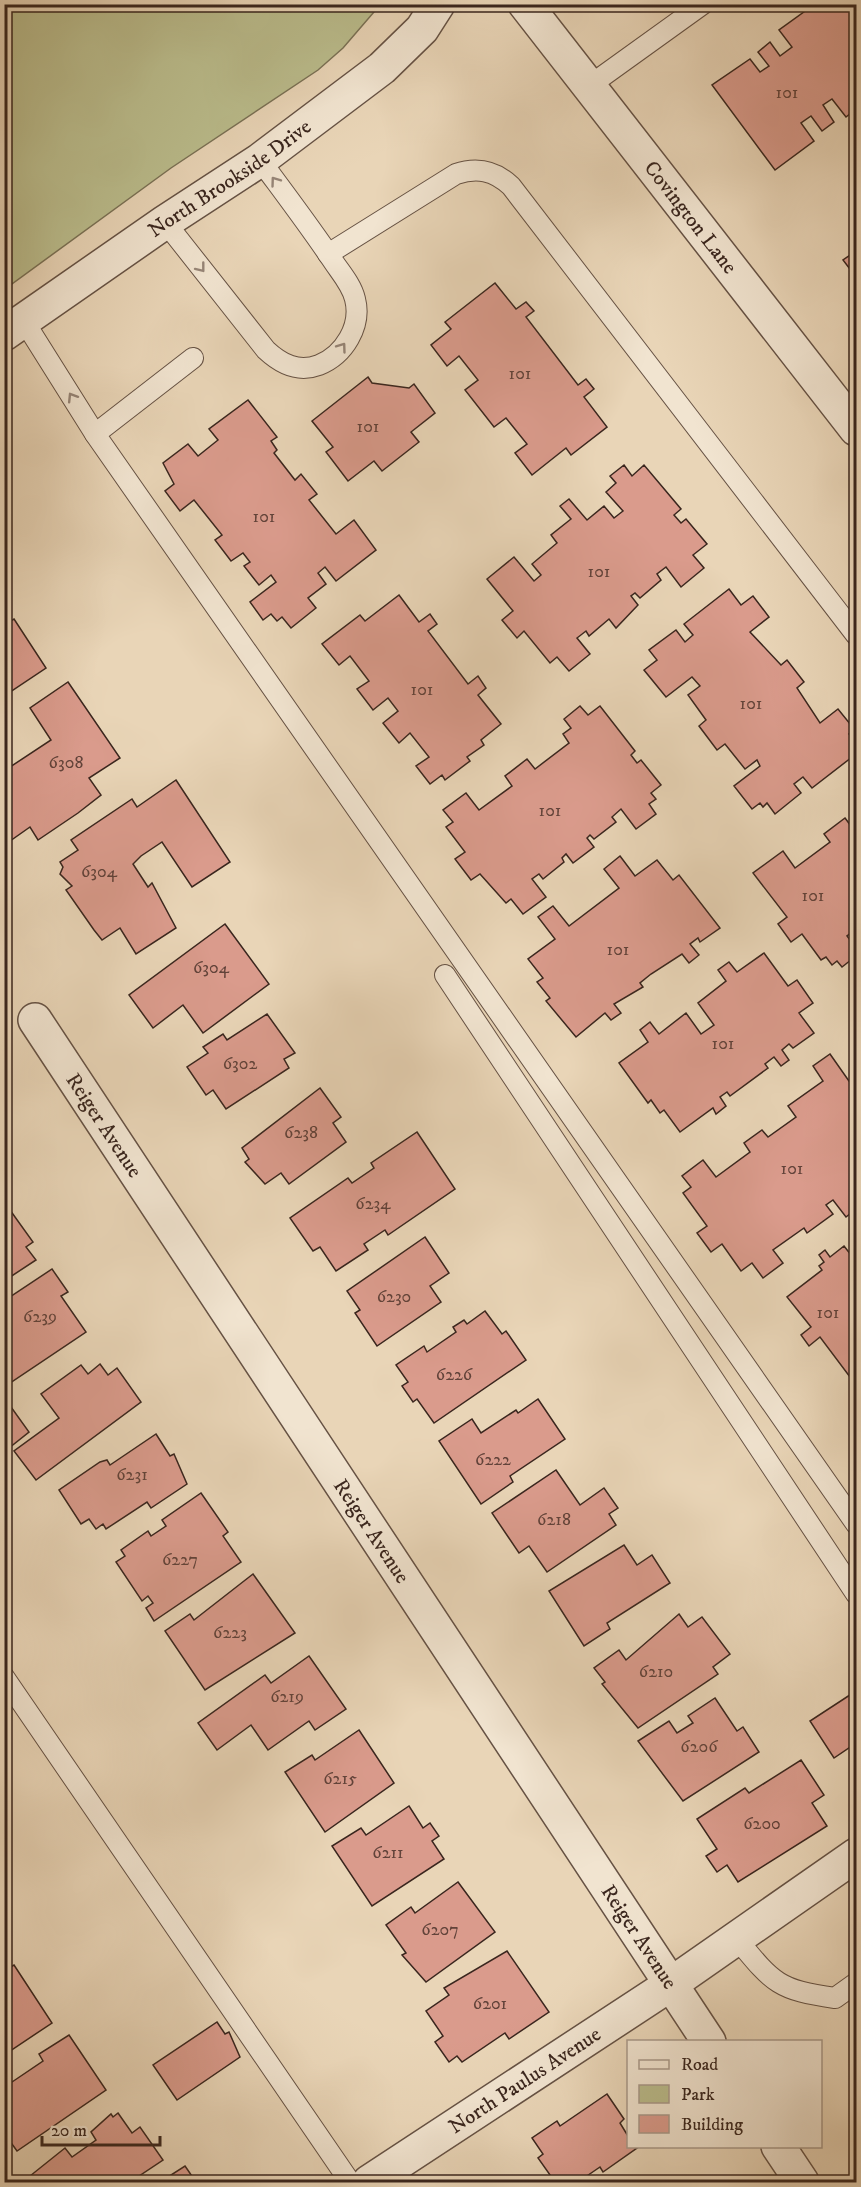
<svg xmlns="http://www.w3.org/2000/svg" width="861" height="2187" font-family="'IM FELL DW Pica',serif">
  <rect width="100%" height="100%" fill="#e9d5b7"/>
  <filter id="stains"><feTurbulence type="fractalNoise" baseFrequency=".00333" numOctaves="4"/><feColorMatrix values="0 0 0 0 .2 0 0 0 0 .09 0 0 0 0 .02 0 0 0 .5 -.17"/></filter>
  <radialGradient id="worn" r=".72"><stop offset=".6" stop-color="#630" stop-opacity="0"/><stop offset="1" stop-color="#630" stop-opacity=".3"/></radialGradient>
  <path fill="#babc8c" stroke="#7a7155" stroke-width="1.5" d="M5,4H380V5L343,48L318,70L171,168L5,289Z"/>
  <g fill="#da9b8c" stroke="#3a261e" stroke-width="1.5">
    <path d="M815,4H856V109L846,117L832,99L823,105L834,122L822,131L811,116L801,123L814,141L775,170L712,85L750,59L760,72L769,66L758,52L770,42L780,56L792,47L779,30Z"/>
    <path d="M856,251V277L843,260Z"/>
    <path d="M495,283L516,309L526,302L534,311L526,317L578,385L586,379L594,389L584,397L607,427L571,455L566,448L532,475L515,453L527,444L506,418L494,427L465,390L478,380L459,356L447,366L431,345L451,329L445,322Z"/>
    <path d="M368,377L372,383L409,388L414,384L435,413L411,432L419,442L382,471L374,461L348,481L326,452L333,447L312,421Z"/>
    <path d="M248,400L277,437L271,441L277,450L274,453L295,480L301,474L317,494L309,500L336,534L354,520L376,550L336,581L325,567L318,573L326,584L308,598L316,608L291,628L282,617L277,621L271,614L263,620L250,602L276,582L271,575L259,585L244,566L250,562L243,553L231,561L215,540L222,535L194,500L180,511L165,491L174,484L163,463L188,444L198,456L218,440L209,429Z"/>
    <path d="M624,465L632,476L644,465L681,509L674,515L681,523L686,519L707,544L693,555L704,568L681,587L666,567L657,574L661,580L640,598L635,593L631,596L638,605L616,628L609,619L589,636L586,631L577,638L590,654L569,671L557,657L550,663L524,631L517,638L502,620L513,611L487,579L514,557L534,581L541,575L532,564L557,543L551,535L571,519L560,506L569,499L587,520L604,506L614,518L623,511L606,492L616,483L610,476Z"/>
    <path d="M729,589L741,605L753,596L769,617L750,632L781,665L787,660L804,682L797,688L820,723L838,709L855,730L849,734L856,743L851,748L856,754L812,788L803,777L794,784L801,793L775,814L767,803L763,807L760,803L752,809L734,786L760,766L757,760L745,769L725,744L717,750L699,726L706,720L688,695L700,686L692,677L666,697L644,670L657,660L649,650L676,630L685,642L693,635L684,624Z"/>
    <path d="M399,595L419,622L430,614L437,624L428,631L468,684L478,676L486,688L478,695L501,724L481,740L484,745L467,757L470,761L445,780L442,775L430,784L416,766L429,757L410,733L399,743L383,723L398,711L388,698L373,710L357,689L369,681L350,656L339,665L322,644L360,615L365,621Z"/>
    <path d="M14,619L46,668L4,696V625Z"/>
    <path d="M68,682L120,758L89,778L101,795L78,813L38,840L30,827L10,841L4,834V766L7,769L51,740L30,708Z"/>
    <path d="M580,706L588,715L600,706L635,751L631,755L637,763L641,760L661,785L651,793L656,799L649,804L656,814L636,829L621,809L612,817L616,822L594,839L590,835L587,838L594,847L573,863L566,854L562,858L564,862L543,879L539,874L532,879L546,897L523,914L511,899L506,903L480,874L471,880L455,859L465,852L446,827L453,822L443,810L466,793L479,810L512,786L505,776L527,759L535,769L569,743L563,734L571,728L564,719Z"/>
    <path d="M176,780L230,862L192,887L162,842L141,856L133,864L148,887L152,883L176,928L136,954L120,928L102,940L94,930L66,890L72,886L60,874L63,867L60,862L78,850L71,840L132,799L137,807Z"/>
    <path d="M845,818L851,826L856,821V929L847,936L856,948V956L842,967L837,961L832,965L826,957L821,960L802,934L791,942L778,924L787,917L753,873L783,851L795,868L830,842L824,834Z"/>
    <path d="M620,856L635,876L657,860L673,880L679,875L720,928L700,942L698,938L690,944L699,955L689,963L682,954L651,974L640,983L643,987L614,1004L621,1013L611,1020L605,1013L576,1037L546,1001L550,998L537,982L543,978L528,959L555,939L538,917L553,906L569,926L619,888L604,869Z"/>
    <path d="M225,924L269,984L203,1033L183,1005L153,1028L129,995Z"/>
    <path d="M764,953L788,986L797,980L813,1003L799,1013L814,1033L793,1048L789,1044L782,1050L789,1060L781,1066L774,1057L765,1064L768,1068L730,1096L727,1092L720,1097L726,1106L716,1114L713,1108L680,1132L664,1110L660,1113L651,1100L648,1103L619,1063L648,1042L640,1030L650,1022L659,1034L686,1013L701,1034L714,1025L698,1003L726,981L718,970L729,962L737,972Z"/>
    <path d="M267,1014L295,1053L284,1059L289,1068L226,1109L213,1090L206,1095L187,1067L208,1053L203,1047L223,1034L227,1040Z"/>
    <path d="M830,1054L856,1091V1209L846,1217L833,1200L826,1205L833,1214L807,1233L804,1228L773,1250L783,1263L763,1278L752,1263L741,1271L722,1244L711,1252L697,1233L707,1226L683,1193L691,1187L682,1176L703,1160L716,1177L750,1152L744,1143L762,1130L768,1137L796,1117L788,1106L823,1081L813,1066Z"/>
    <path d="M320,1088L341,1117L333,1123L346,1142L289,1184L281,1173L265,1184L245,1162L249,1159L242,1148Z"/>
    <path d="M417,1132L455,1189L388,1235L385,1230L364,1244L368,1250L336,1271L320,1247L313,1251L290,1218L348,1178L352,1183L374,1168L371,1163Z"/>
    <path d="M10,1210L33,1242L26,1247L36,1260L4,1281V1214Z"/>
    <path d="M425,1237L449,1273L430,1286L441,1302L377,1346L355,1313L360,1310L347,1291Z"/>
    <path d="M844,1246L851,1255L856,1251V1385L820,1337L809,1346L801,1335L811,1327L787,1297L822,1270L819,1266L824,1262L819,1255L825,1250L830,1257Z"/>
    <path d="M52,1269L68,1292L61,1296L86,1332L4,1387V1301Z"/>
    <path d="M485,1311L502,1334L506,1331L526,1360L434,1423L417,1399L413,1402L402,1386L408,1382L396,1365L424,1346L427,1352L456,1332L453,1327L464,1320L467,1324Z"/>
    <path d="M100,1364L108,1375L117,1368L141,1402L36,1480L14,1451L59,1418L41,1394L81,1365L88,1374Z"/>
    <path d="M538,1399L565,1439L510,1476L513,1482L481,1504L439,1441L472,1419L481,1433L516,1410L518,1413Z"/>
    <path d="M6,1400L29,1432L4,1452V1401Z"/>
    <path d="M156,1434L170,1456L174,1454L187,1484L151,1508L147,1502L106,1529L103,1524L96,1529L89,1519L81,1524L59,1490L100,1462L107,1460L110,1465Z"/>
    <path d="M556,1470L580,1505L604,1488L618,1508L609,1514L616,1525L547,1572L529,1546L519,1553L492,1513Z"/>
    <path d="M201,1493L228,1532L223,1536L241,1562L154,1621L146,1608L153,1603L148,1596L142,1601L116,1562L125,1556L121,1550L148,1531L151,1536L166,1526L162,1520Z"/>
    <path d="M624,1545L637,1565L652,1555L670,1583L607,1623L610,1629L584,1646L549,1591Z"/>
    <path d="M253,1574L295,1633L205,1690L165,1631L190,1614L194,1620Z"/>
    <path d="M679,1614L688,1627L702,1617L730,1654L713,1667L718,1674L638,1728L602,1684L605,1682L594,1668L619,1650L626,1660Z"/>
    <path d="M309,1656L346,1709L315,1730L309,1721L268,1750L251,1725L217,1750L198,1723L265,1675L271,1683Z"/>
    <path d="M856,1691V1743L834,1758L810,1721Z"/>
    <path d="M715,1698L737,1731L743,1727L759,1752L683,1801L638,1741L669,1721L677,1733L693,1723L688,1716Z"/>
    <path d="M359,1730L394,1783L325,1832L285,1772L312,1755L315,1760Z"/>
    <path d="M801,1760L824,1795L812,1803L827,1826L738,1882L727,1865L717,1872L706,1856L717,1849L697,1819L745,1788L749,1793Z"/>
    <path d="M409,1806L423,1828L430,1823L439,1836L432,1841L444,1859L372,1906L332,1846L361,1828L366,1835Z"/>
    <path d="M458,1882L495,1932L426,1982L402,1955L406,1953L386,1925L411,1907L415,1913Z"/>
    <path d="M507,1951L549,2012L509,2039L505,2033L462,2062L457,2056L449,2062L435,2042L443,2036L426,2011L449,1995L444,1988Z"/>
    <path d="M14,1965L52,2023L4,2055V1971Z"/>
    <path d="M217,2022L225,2034L229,2032L240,2057L177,2100L153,2065Z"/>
    <path d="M69,2035L106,2090L17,2151L4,2133V2079L9,2076L12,2082L43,2061L39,2054Z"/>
    <path d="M607,2094L624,2119L620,2123L628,2136V2146L637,2148L603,2172L600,2167L578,2182H555L538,2158L543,2154L532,2138L557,2121L560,2126Z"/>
    <path d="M118,2113L132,2133L140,2127L163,2160L130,2182H35L30,2176L65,2148L72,2157L96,2140L91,2132L111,2114L113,2117Z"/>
    <path d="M185,2166L196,2182H160Z"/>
  </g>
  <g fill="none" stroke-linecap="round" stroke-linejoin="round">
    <g stroke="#665244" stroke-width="22">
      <g id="service">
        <path d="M589,86L703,4"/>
        <path d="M165,222L266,350C281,364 298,373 319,365C344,355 362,326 355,299C352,286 342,274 335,264C311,228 285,194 260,160"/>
        <path d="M328,254L456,174C477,167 494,170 511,186L856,635"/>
        <path d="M24,321L95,434"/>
        <path d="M193,358L95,434L856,1524"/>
        <path d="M445,975L856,1594"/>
        <path d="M4,1677L350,2182"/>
        <path d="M737,1939C773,1983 778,1990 835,1998L856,1983"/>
      </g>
    </g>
    <g stroke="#665244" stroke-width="36">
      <g id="minor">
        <path id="s1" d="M525,4L856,429"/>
        <path id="s2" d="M4,334L165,222L260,160L382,68L422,29L438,4"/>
        <path id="s3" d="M35,1020L709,2042"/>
        <path d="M778,2146L802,2182"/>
        <path id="s4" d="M369,2182L671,1984L856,1855"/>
      </g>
    </g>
    <use href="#service" stroke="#f1e4d0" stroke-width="20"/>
    <use href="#minor" stroke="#f1e4d0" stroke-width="33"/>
  </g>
  <defs><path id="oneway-chevron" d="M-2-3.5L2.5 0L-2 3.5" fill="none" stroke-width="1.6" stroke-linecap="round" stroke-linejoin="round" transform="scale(1.5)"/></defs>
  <g stroke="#968577">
    <use href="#oneway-chevron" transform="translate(275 181) rotate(-126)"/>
    <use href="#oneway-chevron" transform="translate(201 268) rotate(52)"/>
    <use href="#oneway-chevron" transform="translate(342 347) rotate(-54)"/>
    <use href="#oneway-chevron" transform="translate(72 397) rotate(-122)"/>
  </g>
  <g text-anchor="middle" stroke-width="4.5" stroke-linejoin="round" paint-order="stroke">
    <g font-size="18" fill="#62433a">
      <text x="787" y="98">101</text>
      <text x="520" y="379">101</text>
      <text x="368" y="432">101</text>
      <text x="264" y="522">101</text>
      <text x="599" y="577">101</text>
      <text x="422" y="695">101</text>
      <text x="751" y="709">101</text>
      <text x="66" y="768">6308</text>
      <text x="550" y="816">101</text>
      <text x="99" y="877">6304</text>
      <text x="813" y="901">101</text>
      <text x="618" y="955">101</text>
      <text x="211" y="973">6304</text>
      <text x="723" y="1049">101</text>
      <text x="240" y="1069">6302</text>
      <text x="301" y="1138">6238</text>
      <text x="792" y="1174">101</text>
      <text x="373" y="1209">6234</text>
      <text x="394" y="1302">6230</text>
      <text x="828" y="1318">101</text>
      <text x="40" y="1322">6239</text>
      <text x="454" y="1380">6226</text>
      <text x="493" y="1465">6222</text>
      <text x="132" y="1480">6231</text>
      <text x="554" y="1525">6218</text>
      <text x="180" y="1565">6227</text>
      <text x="230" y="1638">6223</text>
      <text x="656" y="1677">6210</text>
      <text x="287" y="1702">6219</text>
      <text x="699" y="1752">6206</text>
      <text x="340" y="1784">6215</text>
      <text x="762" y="1829">6200</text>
      <text x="388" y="1858">6211</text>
      <text x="440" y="1935">6207</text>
      <text x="490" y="2009">6201</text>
    </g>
    <g font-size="21" fill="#3a261e" stroke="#f1e4d0">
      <text dy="7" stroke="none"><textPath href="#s2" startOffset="274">North Brookside Drive</textPath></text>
      <text dy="7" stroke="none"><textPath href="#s1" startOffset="270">Covington Lane</textPath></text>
      <text dy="7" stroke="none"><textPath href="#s3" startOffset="126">Reiger Avenue</textPath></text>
      <text dy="7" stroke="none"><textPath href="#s3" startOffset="612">Reiger Avenue</textPath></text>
      <text dy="7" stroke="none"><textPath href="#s3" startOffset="1098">Reiger Avenue</textPath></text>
      <text dy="7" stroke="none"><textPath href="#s4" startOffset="186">North Paulus Avenue</textPath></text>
    </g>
  </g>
  <rect width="861" height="2187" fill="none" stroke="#e9d5b7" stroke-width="24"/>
  <rect x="6" y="6" width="849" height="2175" fill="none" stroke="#3a261e" stroke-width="3"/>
  <rect x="12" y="12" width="837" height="2163" fill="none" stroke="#3a261e" stroke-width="1.5"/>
  <rect x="627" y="2040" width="195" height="108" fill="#f1e4d0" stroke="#a89889" stroke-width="1.5"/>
  <rect x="639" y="2060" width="30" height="9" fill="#f1e4d0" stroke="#a89889" stroke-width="1.5"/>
  <text x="681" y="2070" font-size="18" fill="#3a261e">Road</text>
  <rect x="639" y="2085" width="30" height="18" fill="#babc8c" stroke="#a89889" stroke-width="1.5"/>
  <text x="681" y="2100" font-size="18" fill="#3a261e">Park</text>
  <rect x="639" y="2115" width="30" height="18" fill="#da9b8c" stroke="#a89889" stroke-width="1.5"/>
  <text x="681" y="2130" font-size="18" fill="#3a261e">Building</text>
  <path d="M42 2136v9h118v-9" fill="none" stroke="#3a261e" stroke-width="3"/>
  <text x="51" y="2136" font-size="18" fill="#3a261e" stroke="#f1e4d0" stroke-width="4.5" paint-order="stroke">20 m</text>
  <rect width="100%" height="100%" filter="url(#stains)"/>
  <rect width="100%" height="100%" fill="url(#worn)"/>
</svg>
